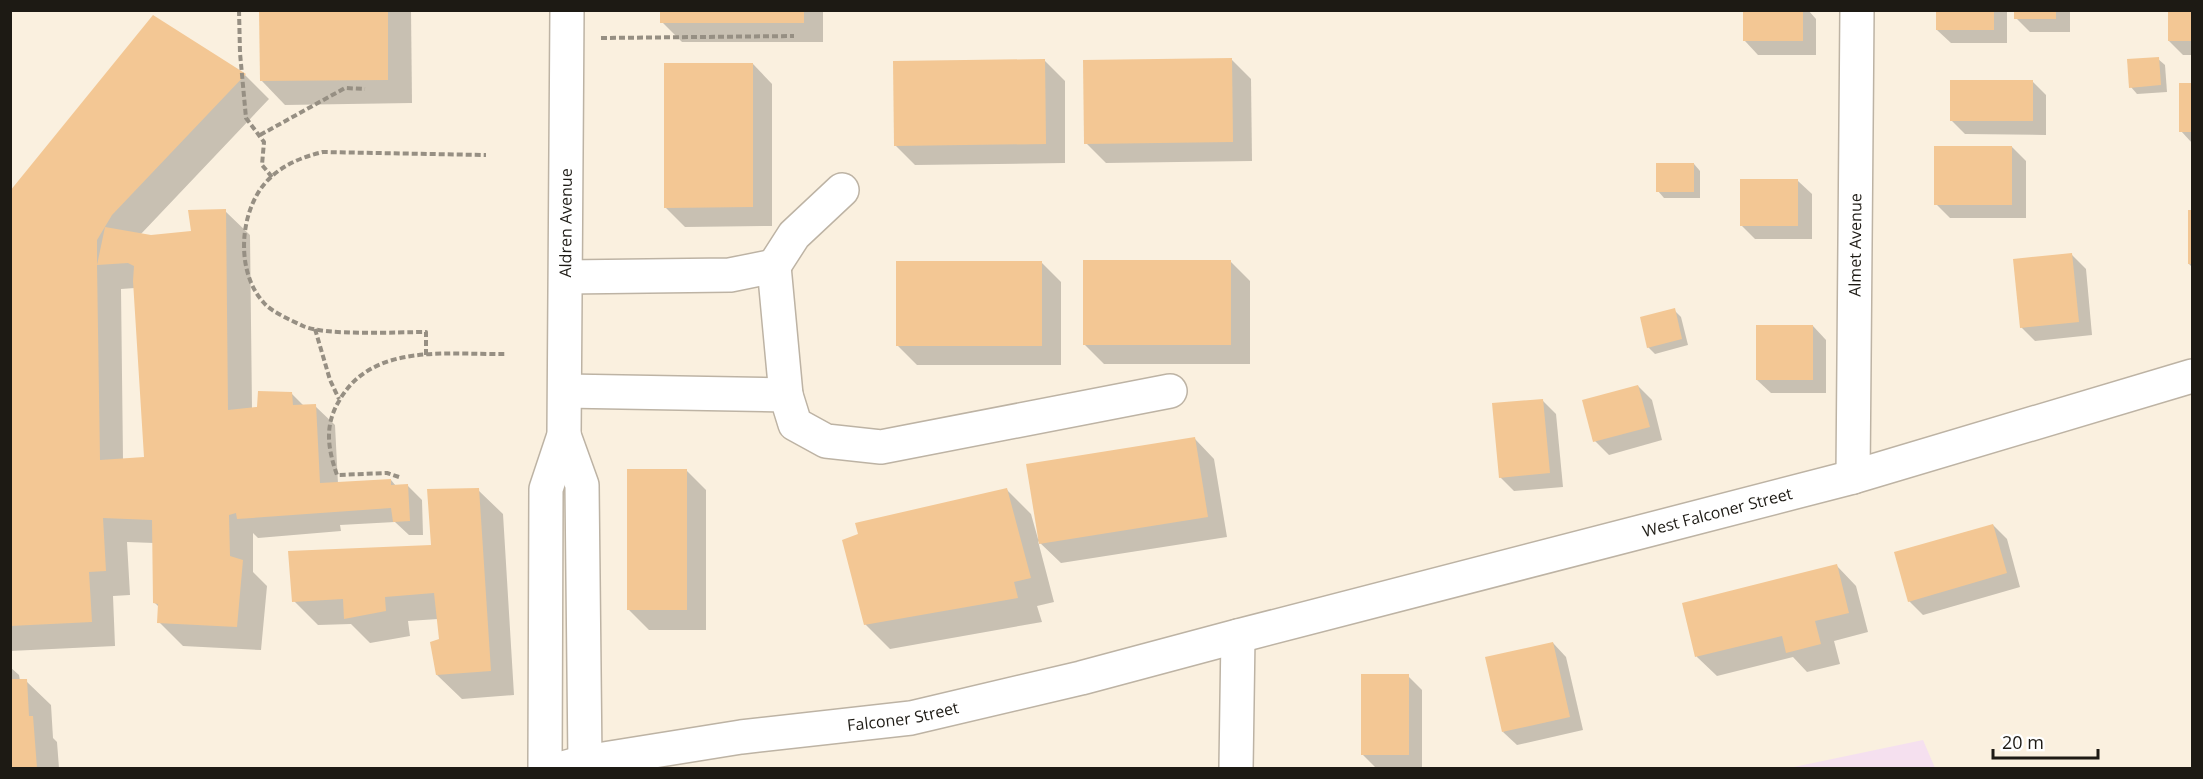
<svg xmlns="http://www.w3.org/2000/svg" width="2203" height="779" font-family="'Open Sans',sans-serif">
  <rect width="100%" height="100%" fill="#faf0df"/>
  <path fill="#f5e0ef" d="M1923,740L1935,768H1789Z"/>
  <g fill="#0003" fill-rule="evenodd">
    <path d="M261,10H411L412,103L285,105L261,80Z"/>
    <path d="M662,10H823V42H682L662,22Z"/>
    <path d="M1745,10H1808L1816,19V55H1758L1745,41Z"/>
    <path d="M1937,10H2007V43H1951L1937,30Z"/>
    <path d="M2016,10H2070V32H2030L2016,18Z"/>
    <path d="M2169,10H2192V55H2183L2169,41Z"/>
    <path d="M153,17L245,75L269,99L140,235L151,236L193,233L225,211L250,235L252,409L291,393L304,406H315L335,425L338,484L391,480L396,486H408L422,500L423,535H409L395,522L340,525L341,531L258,538L253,533V572L267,586L261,650L183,646L159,622L160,608L154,602V543L127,542L130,595L113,596L115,646L10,651V194ZM135,288L146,459L123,460L121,289Z"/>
    <path d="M1231,59L1251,79L1252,161L1106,163L1086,143Z"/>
    <path d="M2158,59L2165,65L2167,92L2137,94L2131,87Z"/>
    <path d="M1045,61L1065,81V163L915,165L895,145Z"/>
    <path d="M753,64L772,84V226L685,227L665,207Z"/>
    <path d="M2032,81L2046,95V135L1965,134L1951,120Z"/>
    <path d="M2181,85H2192V143L2181,131Z"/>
    <path d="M2012,147L2026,161V218H1950L1936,204Z"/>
    <path d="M1694,164L1700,171V198H1664L1658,191Z"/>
    <path d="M1798,181L1812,194V239H1755L1741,225Z"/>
    <path d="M2189,212H2192V267L2189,264Z"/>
    <path d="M2072,255L2086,269L2092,335L2035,341L2021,327Z"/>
    <path d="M1230,261L1250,281V364H1104L1084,344Z"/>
    <path d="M1041,262L1061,282V365H917L897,345Z"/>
    <path d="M1674,310L1681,317L1688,345L1655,354L1648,347Z"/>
    <path d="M1813,326L1826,340V393H1771L1757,380Z"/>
    <path d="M1638,386L1652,400L1662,440L1609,455L1595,441Z"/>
    <path d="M1542,400L1556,414L1563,487L1514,491L1500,477Z"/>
    <path d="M1195,439L1214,459L1227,537L1061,563L1038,541L1054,602L1037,606L1042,622L890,649L865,624L1007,490L1031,514L1038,539H1040Z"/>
    <path d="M686,470L706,490V630H649L629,610Z"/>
    <path d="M478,490L503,514L514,695L462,699L437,675L441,640L438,619L408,621L410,636L370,643L351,624L318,625L294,601L433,547Z"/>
    <path d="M1993,525L2007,539L2020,587L1923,615L1909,601Z"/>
    <path d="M1837,566L1856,586L1868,632L1834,641L1840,664L1807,672L1793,657L1717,676L1697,657L1684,604Z"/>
    <path d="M1553,643L1566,657L1583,730L1517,745L1503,732Z"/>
    <path d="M10,667L19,675L20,681H26L51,705L53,738L57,742L59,768H10Z"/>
    <path d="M1408,676L1422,690V768H1376L1362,754Z"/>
  </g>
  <g fill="#f3c794" fill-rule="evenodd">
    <path d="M259,10H388V80L260,81Z"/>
    <rect x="660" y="10" width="144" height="13"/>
    <rect x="1743" y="10" width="60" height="31"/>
    <rect x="1936" y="10" width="58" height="20"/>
    <rect x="2014" y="10" width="42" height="9"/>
    <rect x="2168" y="10" width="24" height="31"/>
    <path d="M153,15L246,74L112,215L97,240V265L105,227L151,235L191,231L188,210L226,209L228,410L257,407L258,391L292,392L293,405L316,404L320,483L391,479V485L408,484L410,521L393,522L391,508L237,519L236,513L229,515L230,556L243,560L237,627L157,623L158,604L153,603L152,520L103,518L106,571L89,572L92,622L10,626V191ZM128,263L134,266L133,281L144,457L100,460L97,265Z"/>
    <path d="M2159,57L2161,85L2129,88L2127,59Z"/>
    <path d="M1232,58L1233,142L1084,144L1083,60Z"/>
    <path d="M1045,59L1046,144L894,146L893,61Z"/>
    <path d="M664,63H753V207L664,208Z"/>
    <rect x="1950" y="80" width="83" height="41"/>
    <rect x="2179" y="83" width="13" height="49"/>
    <rect x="1934" y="146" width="78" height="59"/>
    <rect x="1656" y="163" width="38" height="29"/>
    <rect x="1740" y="179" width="58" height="47"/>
    <rect x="2188" y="210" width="4" height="54"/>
    <path d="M2072,253L2079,322L2020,328L2013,259Z"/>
    <rect x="1083" y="260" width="148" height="85"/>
    <rect x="896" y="261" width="146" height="85"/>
    <path d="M1675,308L1682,339L1647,348L1640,317Z"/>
    <rect x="1756" y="325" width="57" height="55"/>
    <path d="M1638,385L1650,427L1593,442L1582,400Z"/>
    <path d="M1543,399L1550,473L1499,478L1492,403Z"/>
    <path d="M1195,437L1208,517L1039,544L1026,464Z"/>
    <rect x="627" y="469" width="60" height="141"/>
    <path d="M479,488L491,671L436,675L430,642L439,639L434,593L385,597L386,611L344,619L343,599L292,602L288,551L431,545L427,489Z"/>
    <path d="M1007,488L1031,578L1014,582L1018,598L864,625L842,540L858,534L855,523Z"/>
    <path d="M1993,524L2007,573L1908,602L1894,552Z"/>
    <path d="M1837,564L1849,613L1815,621L1821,644L1786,653L1782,636L1695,657L1682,603Z"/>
    <path d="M1553,642L1570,717L1502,732L1485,657Z"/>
    <rect x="1361" y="674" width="48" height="81"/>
    <path d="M10,679H27L29,716H33L37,768H10Z"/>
  </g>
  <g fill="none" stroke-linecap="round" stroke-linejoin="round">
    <g stroke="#bdb3a4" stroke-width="36">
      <g id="minor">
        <path d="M774,266L786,395"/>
        <path d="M566,277L730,275L774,266L794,235L842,190"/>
        <path d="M565,391L786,395L795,424L826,441L881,447L1170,391"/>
        <path d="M564,435L582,485L585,762"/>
        <path id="s1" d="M1853,477L1857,10"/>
        <path id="s2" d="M545,768L546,489L564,435L567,10"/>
        <path id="s3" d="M563,768L585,762L741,737L911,718L1081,678L1238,636L1853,477L2192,376"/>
        <path d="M1236,768L1238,636"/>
      </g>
    </g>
    <g stroke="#968f83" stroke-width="4" stroke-dasharray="6 3" stroke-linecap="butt">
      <path d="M239,10L240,53L246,118L264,142L262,165L272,177"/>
      <path d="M601,38L794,36"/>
      <path d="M260,135L345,88L365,89"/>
      <path d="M315,329L330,380L339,399"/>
      <path d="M426,355V332C399,332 324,336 303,326C291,320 273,313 264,303C235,272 239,211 267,181C282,165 302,157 323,152L486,155"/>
      <path d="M399,477L387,473L337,475C328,449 324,426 339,401C372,342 448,355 506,354"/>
    </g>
    <use href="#minor" stroke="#fff" stroke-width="33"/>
  </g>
  <g text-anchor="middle" stroke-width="4.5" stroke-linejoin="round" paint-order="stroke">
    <g font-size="16" fill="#1d1a14" stroke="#fff">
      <text dy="6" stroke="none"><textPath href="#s2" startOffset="548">Aldren Avenue</textPath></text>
      <text dy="6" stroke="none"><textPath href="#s1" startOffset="232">Almet Avenue</textPath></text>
      <text dy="6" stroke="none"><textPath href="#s3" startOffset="1184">West Falconer Street</textPath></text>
      <text dy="6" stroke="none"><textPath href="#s3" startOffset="344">Falconer Street</textPath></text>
    </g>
  </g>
  <rect width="2203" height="779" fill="none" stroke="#1d1a14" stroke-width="24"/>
  <path d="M1993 749v9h105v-9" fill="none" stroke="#1d1a14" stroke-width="3"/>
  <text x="2002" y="749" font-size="18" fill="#1d1a14" stroke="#ffffff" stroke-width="4.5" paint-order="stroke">20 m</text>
</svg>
